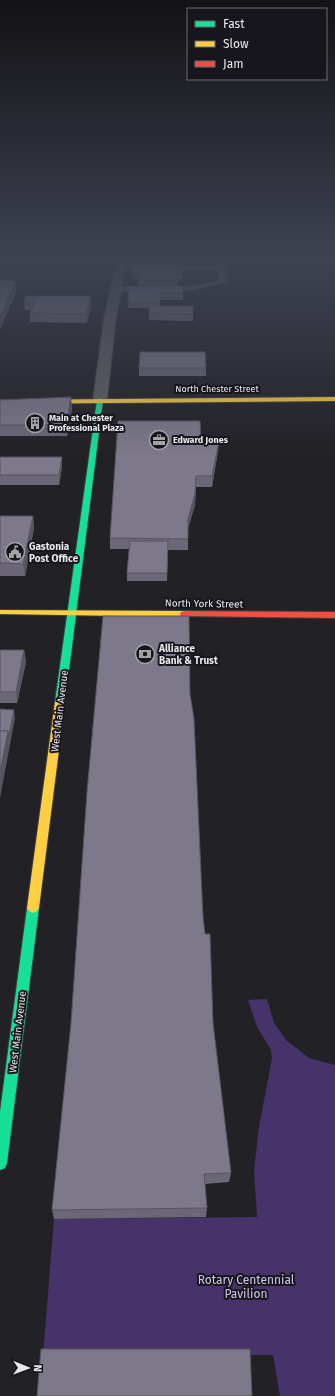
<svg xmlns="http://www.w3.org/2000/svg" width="335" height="1396" font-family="'Fira Sans',sans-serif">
  <rect width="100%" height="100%" fill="#222126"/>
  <path fill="#453369" d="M267,999L274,1023L286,1040L309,1058L335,1065V1396H280L273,1355H43L54,1219L257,1217L254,1170L259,1127L272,1058L271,1050L257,1027L248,1000Z"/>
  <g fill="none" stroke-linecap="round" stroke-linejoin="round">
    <g stroke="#3f3e41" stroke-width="2">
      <g id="lane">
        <path d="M174,261L178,263L177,265L121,266L117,264L121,262Z"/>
        <path d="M160,266H223L227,268V282L187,291H115L111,289L115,287H187L219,280V270H160Z"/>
      </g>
    </g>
    <g stroke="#3f3e41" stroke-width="2">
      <path id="street" d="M117,260H127L116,318L107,400L105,403H95L93,400L104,318Z"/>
    </g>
    <g stroke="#3f3e41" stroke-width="2">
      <g id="fast">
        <path d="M100,398L103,400L65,702L60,705L55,702L97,400Z"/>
        <path d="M33,903L37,905L39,908L7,1163L5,1168L0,1170V1112L27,908L29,905Z"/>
      </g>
    </g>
    <g stroke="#3f3e41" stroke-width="2">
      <g id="slow">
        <path d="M335,397V401L0,404V400Z"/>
        <path d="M0,610L184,611L188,614L184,617L0,614Z"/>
        <path d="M60,699L65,702L39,908L37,911L33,913L29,911L27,908L55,702Z"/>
      </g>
    </g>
    <g stroke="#3f3e41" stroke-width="2">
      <path id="jam" d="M184,611L335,612V618L181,616L180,614L181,612Z"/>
    </g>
    <use href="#lane" fill="#606062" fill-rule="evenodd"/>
    <use href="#street" fill="#606062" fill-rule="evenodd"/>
    <use href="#fast" fill="#16e098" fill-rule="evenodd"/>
    <use href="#slow" fill="#ffcf43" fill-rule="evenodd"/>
    <use href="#jam" fill="#f24e42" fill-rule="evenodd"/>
  </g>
  <g fill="#6c6777">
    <path d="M183,265V279H178L177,286H138V279H132V273Z"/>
    <path d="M129,286L183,293V300H160V306H193V321L149,320V308H128Z"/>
    <path d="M26,296L91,305L87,323L30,322V313L31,310H25L24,302Z"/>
    <rect x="139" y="368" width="67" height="8"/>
    <path d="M0,400L72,408L67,436H0Z"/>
    <path d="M201,441H219L218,451L212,487H196L195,505L188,529V550H168L167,581H127V573L129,549H110V538Z"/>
    <path d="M0,457H62V467L59,485H0Z"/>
    <path d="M0,516H33L34,528L25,576H0Z"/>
    <path d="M0,650H24L26,662L17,703H0Z"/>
    <path d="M190,694L203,917L213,1023L231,1173L229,1182L205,1184L207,1208L206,1217L54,1219L52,1210Z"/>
  </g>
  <g fill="#585461">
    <path d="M16,281L17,290L0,330V317Z"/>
    <path d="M91,296V305L87,323L86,314Z"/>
    <path d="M71,397L72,408L67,436L66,425Z"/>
    <path d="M219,441L218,451L212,487V476Z"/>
    <path d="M62,457V467L59,485V475Z"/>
    <path d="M196,476L195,505L188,529V519Z"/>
    <path d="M33,516L34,528L25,576L23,564Z"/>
    <path d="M24,650L26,662L17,703L16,692Z"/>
    <path d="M14,710L15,718L0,798V773L8,731Z"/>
  </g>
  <g fill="#7d788a" stroke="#585461">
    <path d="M132,265H183V273H177L178,279H138V273H132Z"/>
    <path d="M0,280L16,281L0,317Z"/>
    <path d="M129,286H183V293H160V302H128Z"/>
    <path d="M26,296H91L86,314L30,313L34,302H24Z"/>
    <path d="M150,306H193V314L149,313Z"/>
    <path d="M140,352H205L206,368H139Z"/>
    <path d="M71,397L66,425H0V400Z"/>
    <path d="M118,421H200L201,441H219L212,476H196L195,494L188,519V539L110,538Z"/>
    <path d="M0,457H62L59,475H0Z"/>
    <path d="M0,516H33L23,564L0,563Z"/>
    <path d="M130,541H168L167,573H127Z"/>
    <path d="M103,616H189L190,694L194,719L203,917L205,934H210L213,1023L231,1173L204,1174L207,1208L52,1210L71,1023L87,792Z"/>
    <path d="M0,650H24L16,692H0Z"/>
    <path d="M0,709L14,710L9,735L8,731H0Z"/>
    <path d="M0,731H8L0,773Z"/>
    <path d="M41,1349H250L252,1396H37Z"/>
  </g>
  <linearGradient id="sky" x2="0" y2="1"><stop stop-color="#131215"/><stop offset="0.57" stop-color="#3e4352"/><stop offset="1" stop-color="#3e4352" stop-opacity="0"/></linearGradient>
  <rect width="335" height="455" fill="url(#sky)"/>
  <defs>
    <g id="building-ring" transform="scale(1)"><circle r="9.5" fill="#18161d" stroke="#a3a2a7" stroke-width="1.5"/><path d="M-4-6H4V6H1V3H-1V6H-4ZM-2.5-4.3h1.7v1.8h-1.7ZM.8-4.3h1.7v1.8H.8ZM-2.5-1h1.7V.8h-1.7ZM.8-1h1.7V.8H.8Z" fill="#a3a2a7"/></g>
    <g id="office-ring" transform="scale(1)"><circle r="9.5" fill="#18161d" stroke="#a3a2a7" stroke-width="1.5"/><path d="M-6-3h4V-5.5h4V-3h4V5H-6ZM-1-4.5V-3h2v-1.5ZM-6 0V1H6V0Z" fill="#a3a2a7"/></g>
    <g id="civic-ring" transform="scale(1)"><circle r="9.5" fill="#18161d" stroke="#a3a2a7" stroke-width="1.5"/><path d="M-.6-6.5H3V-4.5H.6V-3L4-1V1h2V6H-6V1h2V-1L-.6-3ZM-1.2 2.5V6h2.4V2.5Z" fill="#a3a2a7"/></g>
    <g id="bank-ring" transform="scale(1)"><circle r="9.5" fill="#18161d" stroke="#a3a2a7" stroke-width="1.5"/><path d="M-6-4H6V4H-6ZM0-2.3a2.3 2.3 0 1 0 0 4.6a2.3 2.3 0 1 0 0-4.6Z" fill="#a3a2a7"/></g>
  </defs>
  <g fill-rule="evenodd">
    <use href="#building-ring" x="35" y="423"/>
    <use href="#office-ring" x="159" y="440"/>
    <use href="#civic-ring" x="15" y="552"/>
    <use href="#bank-ring" x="145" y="654"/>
  </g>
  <g text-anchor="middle" stroke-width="4" stroke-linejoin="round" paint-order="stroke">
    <g font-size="9" fill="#e8e7ec" stroke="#18161d">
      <text x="217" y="392">North Chester Street</text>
    </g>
    <g font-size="9" font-weight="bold" fill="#e8e7ec" stroke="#18161d" text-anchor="start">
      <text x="49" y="421">Main at Chester<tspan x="49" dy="10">Professional Plaza</tspan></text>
      <text x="173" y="443">Edward Jones</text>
    </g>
    <g font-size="10" font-weight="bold" fill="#e8e7ec" stroke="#18161d" text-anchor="start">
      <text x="29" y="550">Gastonia<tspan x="29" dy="12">Post Office</tspan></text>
      <text x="159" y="652">Alliance<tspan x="159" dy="12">Bank &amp; Trust</tspan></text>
    </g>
    <g font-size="10" fill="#e8e7ec" stroke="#18161d">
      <text transform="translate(204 603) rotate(1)" y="4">North York Street</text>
      <text transform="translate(59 711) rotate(-83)" y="4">West Main Avenue</text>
      <text transform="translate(17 1032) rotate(-83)" y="4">West Main Avenue</text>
    </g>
    <g font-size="12" fill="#d1c5ef" stroke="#18161d">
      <text x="246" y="1284">Rotary Centennial<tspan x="246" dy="14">Pavilion</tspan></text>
    </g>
  </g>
  <rect x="187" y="8" width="140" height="72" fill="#18161d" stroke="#6b6a70"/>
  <rect x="195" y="21" width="20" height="6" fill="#16e098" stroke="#6b6a70"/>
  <text x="223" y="28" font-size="12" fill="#e8e7ec">Fast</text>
  <rect x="195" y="41" width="20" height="6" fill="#ffcf43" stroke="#6b6a70"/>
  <text x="223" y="48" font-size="12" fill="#e8e7ec">Slow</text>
  <rect x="195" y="61" width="20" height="6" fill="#f24e42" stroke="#6b6a70"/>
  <text x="223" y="68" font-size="12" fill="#e8e7ec">Jam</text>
  <g transform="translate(28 1368) rotate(91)" stroke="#18161d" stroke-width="3" paint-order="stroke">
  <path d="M0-3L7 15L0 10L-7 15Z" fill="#e8e7ec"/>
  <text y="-6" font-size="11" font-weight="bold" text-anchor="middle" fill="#e8e7ec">N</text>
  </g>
</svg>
